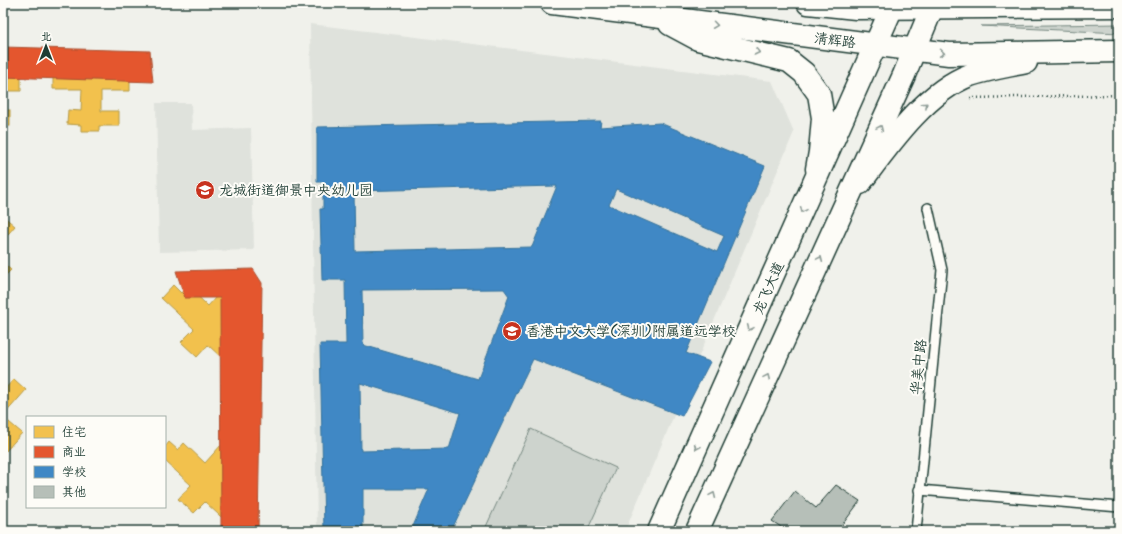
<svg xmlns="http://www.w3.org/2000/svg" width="1122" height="534" font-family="Kalam,'LXGW WenKai TC',sans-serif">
  <rect width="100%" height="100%" fill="#f0f1eb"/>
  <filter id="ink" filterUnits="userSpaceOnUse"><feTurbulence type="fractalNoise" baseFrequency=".025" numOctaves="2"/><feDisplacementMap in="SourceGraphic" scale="8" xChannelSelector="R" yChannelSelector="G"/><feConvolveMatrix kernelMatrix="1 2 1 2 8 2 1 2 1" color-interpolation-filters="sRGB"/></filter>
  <g filter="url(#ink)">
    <g fill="#dfe2dc">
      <path d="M310,24L772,81L794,132L625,531H317Z"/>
      <path d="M156,103H191L192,130L251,128L254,250L159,252Z"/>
    </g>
    <g fill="#cdd3cd" stroke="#768880">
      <path d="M1119,24V33L981,26Z"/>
      <path d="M531,429L616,468L587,531H484Z"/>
    </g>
    <g fill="#f2c14e" stroke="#b39946">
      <path d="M3,67H5V75H21V91H3Z"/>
      <path d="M62,67L114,68L113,75H130V91H101V111H119V126H99V131H81V125L67,124L68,110L81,111L82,89H53V73H62Z"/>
      <rect x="3" y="110" width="7" height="16"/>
      <path d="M3,216L15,226L3,240Z"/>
      <path d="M3,263L11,270L3,278Z"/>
      <path d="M173,285L181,293L187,286L208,306L225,287L243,304L224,323L256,353L237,372L208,345L197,357L181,342L194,329L161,298Z"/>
      <path d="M14,379L26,390L3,416V391Z"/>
      <path d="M3,417L22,433L6,451L3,448Z"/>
      <path d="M169,442L178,450L184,443L205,463L222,444L240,460L222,480L253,509L234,529L205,502L194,513L178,499L191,485L165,461V447Z"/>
    </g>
    <g fill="#e4572e" stroke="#a94f30">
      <path d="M3,47L150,51L153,82L3,77Z"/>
      <path d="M253,269L262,283L258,531H221L220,298H185L176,271Z"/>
    </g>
    <path fill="#3f88c5" stroke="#35729a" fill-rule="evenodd" d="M601,121L600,127L660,123L765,166L686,353L710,362L682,416L533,359L451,531H411L429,489H363V531H324L320,344H346L345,280H322L320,209H323V182H317V127ZM557,186L532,247L355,251L354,191ZM616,189L724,236L717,252L609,205ZM504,289L509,296L478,379L363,345L362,290ZM360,383L460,413L449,449L361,451Z"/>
    <path fill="#b6bfb8" stroke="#1f3d34" d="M836,485L860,501L839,529L841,531H787L772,521L795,491L816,508Z"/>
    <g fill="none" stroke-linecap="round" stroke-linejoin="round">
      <g stroke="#1f3d34" stroke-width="12">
        <g id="service">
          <path d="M919,490L1119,507"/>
          <path d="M916,531L942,270L928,208"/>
        </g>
      </g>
      <g stroke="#1f3d34" stroke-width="25">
        <g id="tertiary">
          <path d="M552,3L949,54L1119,51"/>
          <path d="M808,3L856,8L1119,6"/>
          <path d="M670,24L698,39L789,61L804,73L819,94L823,118L820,152L817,169"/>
          <path d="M860,183C888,146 925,92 970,75C988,69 1008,66 1026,62"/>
        </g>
      </g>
      <g stroke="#1f3d34" stroke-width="25">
        <g id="secondary">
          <path d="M659,531L894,3"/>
          <path d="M697,531L904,75L934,3"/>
        </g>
      </g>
      <path stroke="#1f3d34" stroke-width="2.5" stroke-dasharray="1 3" stroke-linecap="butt" d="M970,98L1119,95"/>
      <use href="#service" stroke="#fdfcf7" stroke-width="9"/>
      <use href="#tertiary" stroke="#fdfcf7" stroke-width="22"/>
      <use href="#secondary" stroke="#fdfcf7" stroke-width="22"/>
    </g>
    <defs><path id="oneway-chevron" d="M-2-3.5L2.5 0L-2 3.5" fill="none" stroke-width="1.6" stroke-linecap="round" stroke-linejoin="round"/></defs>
    <g stroke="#8e9c96">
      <use href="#oneway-chevron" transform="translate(715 25) rotate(8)"/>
      <use href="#oneway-chevron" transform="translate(757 52) rotate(14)"/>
      <use href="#oneway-chevron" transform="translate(942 53) rotate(8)"/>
      <use href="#oneway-chevron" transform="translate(925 105) rotate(-43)"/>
      <use href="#oneway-chevron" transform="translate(880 128) rotate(-66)"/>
      <use href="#oneway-chevron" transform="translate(803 210) rotate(114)"/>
      <use href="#oneway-chevron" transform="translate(820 259) rotate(-66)"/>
      <use href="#oneway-chevron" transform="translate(750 328) rotate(114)"/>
      <use href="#oneway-chevron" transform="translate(767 377) rotate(-66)"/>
      <use href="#oneway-chevron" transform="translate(697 447) rotate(114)"/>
      <use href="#oneway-chevron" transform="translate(713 495) rotate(-66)"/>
    </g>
  </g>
  <defs>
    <g id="school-disc" transform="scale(1)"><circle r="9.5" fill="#c8321e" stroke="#fdfcf7"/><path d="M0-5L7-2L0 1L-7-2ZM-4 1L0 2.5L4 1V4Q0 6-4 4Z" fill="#fff"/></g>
  </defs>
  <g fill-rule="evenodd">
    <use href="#school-disc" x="205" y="190"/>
    <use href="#school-disc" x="512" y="331"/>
  </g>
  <g text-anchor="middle" stroke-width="4" stroke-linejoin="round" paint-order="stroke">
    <g font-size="14" fill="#1f3d34" stroke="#fdfcf7">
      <text transform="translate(835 40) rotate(7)" y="5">清辉路</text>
      <text transform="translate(768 288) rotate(-66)" y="5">龙飞大道</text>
      <text transform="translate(918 367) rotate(-84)" y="5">华美中路</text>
    </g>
    <g font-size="14" fill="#1f3d34" stroke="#fdfcf7" text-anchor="start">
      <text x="219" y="195">龙城街道御景中央幼儿园</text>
      <text x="526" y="336">香港中文大学(深圳)附属道远学校</text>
    </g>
  </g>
  <rect width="1122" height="534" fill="none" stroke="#fdfcf7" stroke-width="16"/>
  <rect x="8" y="8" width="1106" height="518" fill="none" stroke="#1f3d34" stroke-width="1.5" filter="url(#ink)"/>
  <rect x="26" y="416" width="140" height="92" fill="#fdfcf7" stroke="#a4b0a9"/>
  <rect x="34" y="426" width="20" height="12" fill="#f2c14e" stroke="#a4b0a9"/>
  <text x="62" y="436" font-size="12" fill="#1f3d34">住宅</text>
  <rect x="34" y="446" width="20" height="12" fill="#e4572e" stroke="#a4b0a9"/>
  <text x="62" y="456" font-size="12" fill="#1f3d34">商业</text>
  <rect x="34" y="466" width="20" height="12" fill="#3f88c5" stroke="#a4b0a9"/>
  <text x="62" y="476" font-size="12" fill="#1f3d34">学校</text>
  <rect x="34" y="486" width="20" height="12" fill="#b6bfb8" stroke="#a4b0a9"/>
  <text x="62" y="496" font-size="12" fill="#1f3d34">其他</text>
  <g transform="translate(46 46)" stroke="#fdfcf7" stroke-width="3" paint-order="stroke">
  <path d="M0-3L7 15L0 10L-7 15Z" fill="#1f3d34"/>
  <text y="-6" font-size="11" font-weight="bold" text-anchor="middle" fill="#1f3d34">北</text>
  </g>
</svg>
